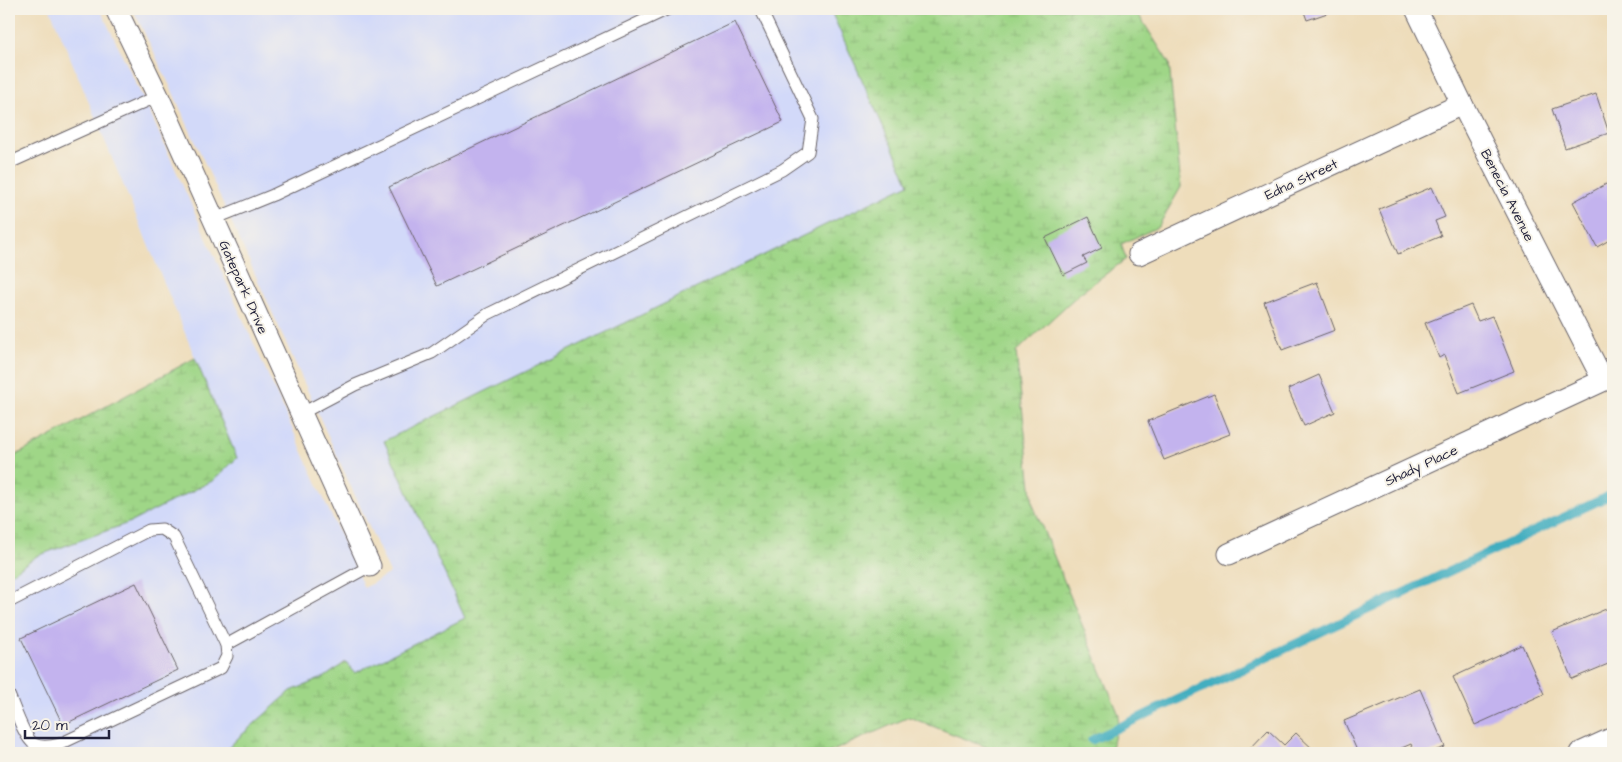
<svg xmlns="http://www.w3.org/2000/svg" width="1622" height="762" font-family="'Architects Daughter',sans-serif">
  <defs>
    <pattern id="wetland-marsh" width="20" height="14" patternUnits="userSpaceOnUse" patternTransform="scale(1.25)"><rect width="20" height="14" fill="#9fd687"/><path d="M1 5h8M5 5V1M11 12h8M15 12V8" fill="none" stroke="#89b775"/></pattern>
  </defs>
  <rect width="100%" height="100%" fill="#f7f3e8"/>
  <filter id="ink" filterUnits="userSpaceOnUse"><feTurbulence type="fractalNoise" baseFrequency=".02" numOctaves="2"/><feDisplacementMap in="SourceGraphic" scale="10" xChannelSelector="R" yChannelSelector="G"/><feConvolveMatrix kernelMatrix="1 2 1 2 8 2 1 2 1" color-interpolation-filters="sRGB"/></filter>
  <filter id="wash" filterUnits="userSpaceOnUse"><feTurbulence type="fractalNoise" baseFrequency=".0096" numOctaves="4" result="noise"/><feDisplacementMap in="SourceGraphic" scale="20" xChannelSelector="R" yChannelSelector="G"/><feGaussianBlur stdDeviation="1.12" result="paint"/><feColorMatrix in="noise" values="0 0 0 0 0 0 0 0 0 0 0 0 0 0 0 0 0 1.4 0 .05"/><feComposite in="paint" operator="in"/></filter>
  <g filter="url(#wash)">
    <rect width="100%" height="100%" fill="#edb"/>
    <path fill="#d2d9f9" d="M50,9H100L146,104L364,588L390,573L171,88L133,9H830L909,184L384,441L466,618L355,673L345,662L325,677L291,691L236,740L224,753H9V575L37,556L131,522L214,480L237,458Z"/>
    <g fill="url(#wetland-marsh)" stroke="#607c61">
      <path d="M830,9H1135L1169,63L1181,187L1158,227L1121,244L1126,259L1080,293L1016,352L1033,505L1119,715L1111,753H1002L909,717L828,753H224L236,740L291,691L325,677L346,662L355,673L465,618L384,441L909,184Z"/>
      <path d="M195,358L237,458L214,480L131,522L37,556L9,575V459Z"/>
    </g>
    <g fill="none" stroke-linecap="round" stroke-linejoin="round">
      <path stroke="#42aec0" stroke-width="9" d="M1092,740L1613,494"/>
    </g>
    <g id="blocks">
      <g fill="#c3b3ee">
        <path d="M1303,9H1339L1307,20Z"/>
        <path d="M735,22L783,122L437,286L389,187Z"/>
        <path d="M1596,94L1609,133L1565,148L1552,109Z"/>
        <path d="M1608,183L1613,193V238L1597,247L1573,202Z"/>
        <path d="M1432,187L1445,217L1435,221L1441,236L1398,254L1379,209Z"/>
        <path d="M1088,217L1102,248L1083,257L1087,263L1063,275L1045,238Z"/>
        <path d="M1317,282L1335,330L1282,350L1264,302Z"/>
        <path d="M1471,305L1478,321L1492,316L1514,371L1459,393L1444,355L1439,358L1425,323Z"/>
        <path d="M1319,375L1335,412L1304,426L1288,389Z"/>
        <path d="M1214,394L1230,434L1164,460L1148,421Z"/>
        <path d="M136,583L178,670L63,725L21,638Z"/>
        <path d="M1613,606V662L1572,679L1552,632Z"/>
        <path d="M1522,645L1544,694L1475,725L1453,677Z"/>
        <path d="M1420,689L1445,747L1429,753H1415L1411,744L1390,753H1358L1344,721Z"/>
        <path d="M1268,730L1284,745L1296,733L1317,753H1246Z"/>
      </g>
    </g>
  </g>
  <g filter="url(#ink)">
    <use href="#blocks" fill-opacity="0" stroke="#696368" stroke-width="1"/>
    <g fill="none" stroke-linecap="round" stroke-linejoin="round">
      <g stroke="#696368" stroke-width="13">
        <g id="service">
          <path d="M9,163L158,96"/>
          <path d="M214,219L273,195L668,9"/>
          <path d="M302,413L355,385L432,353L488,314L782,170L808,152L813,119L762,12L759,9"/>
          <path d="M9,602L149,530L162,529L174,537L226,645L227,656L221,668L60,744C52,746 42,748 34,744C24,738 14,706 9,695"/>
          <path d="M226,645L370,566"/>
        </g>
      </g>
      <g stroke="#696368" stroke-width="23">
        <g id="minor">
          <path d="M116,9L158,96L370,566"/>
          <path d="M1416,9L1462,104L1603,380"/>
          <path d="M1139,254L1462,104"/>
          <path d="M1229,554L1613,376"/>
          <path d="M1580,753L1613,738"/>
        </g>
      </g>
      <use href="#service" stroke="#fff" stroke-width="11"/>
      <use href="#minor" stroke="#fff" stroke-width="21"/>
    </g>
  </g>
  <g text-anchor="middle" stroke-width="4" stroke-linejoin="round" paint-order="stroke">
    <g font-size="14" fill="#22223b" stroke="#f7f3e8">
      <text transform="translate(1301 179) rotate(-25)" y="5">Edna Street</text>
      <text transform="translate(1508 195) rotate(63)" y="5">Benecia Avenue</text>
      <text transform="translate(244 287) rotate(66)" y="5">Gatepark Drive</text>
      <text transform="translate(1421 465) rotate(-25)" y="5">Shady Place</text>
    </g>
  </g>
  <rect width="1622" height="762" fill="none" stroke="#f7f3e8" stroke-width="30"/>
  <path d="M25 730v8h84v-8" fill="none" stroke="#22223b" stroke-width="2.5"/>
  <text x="32" y="730" font-size="15" fill="#22223b" stroke="#f7f3e8" stroke-width="4" paint-order="stroke">20 m</text>
</svg>
